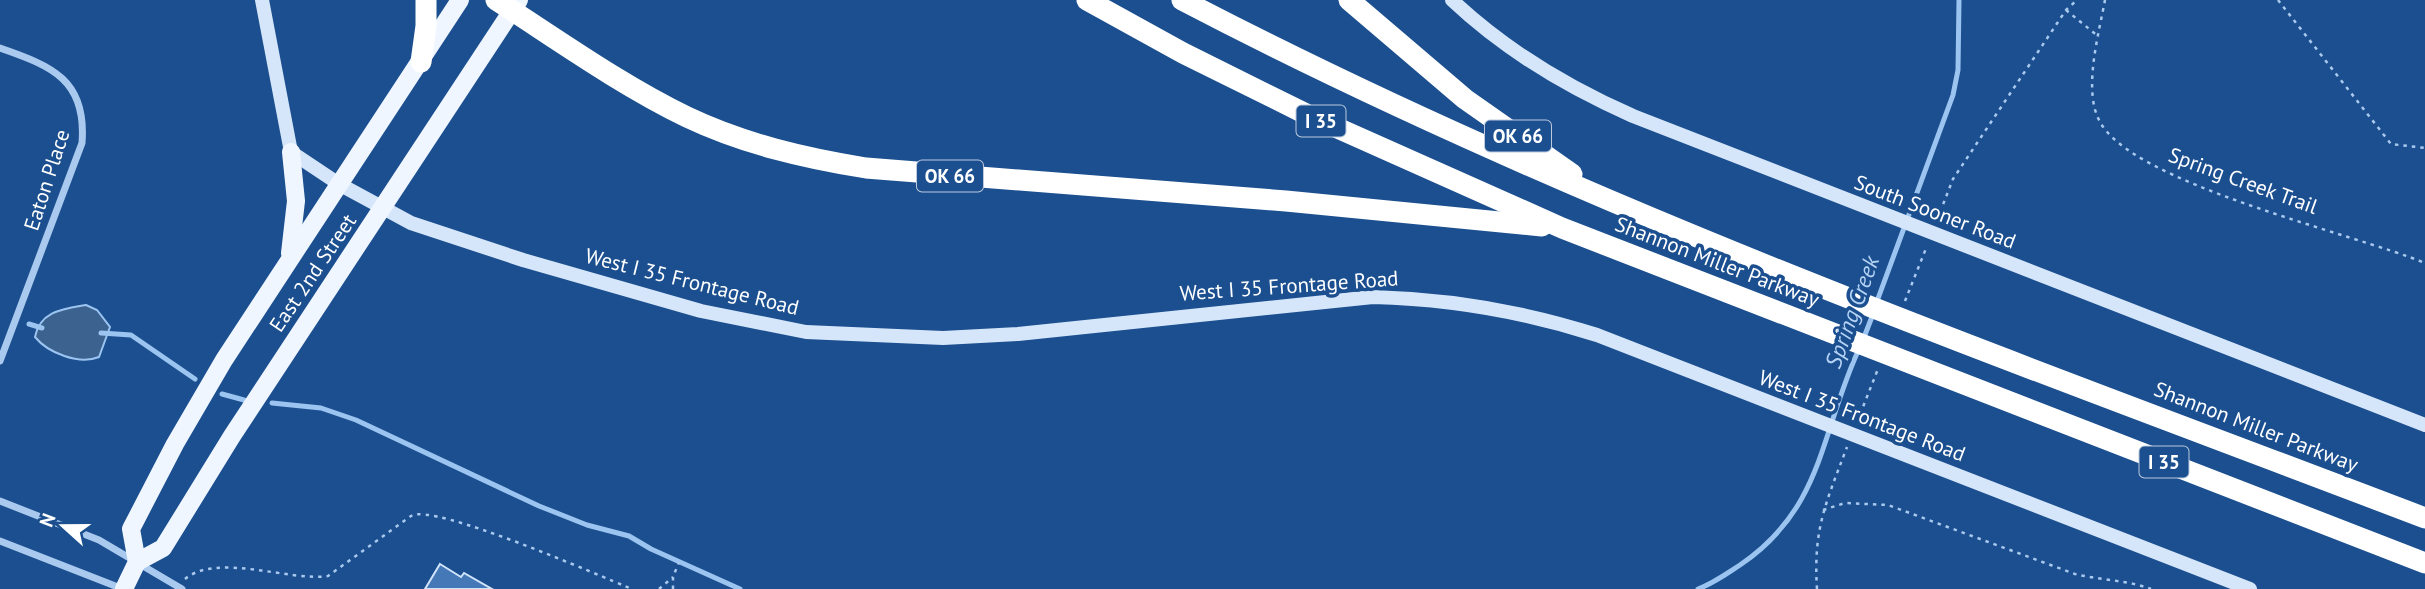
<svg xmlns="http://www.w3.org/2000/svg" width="2425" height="589" font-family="'PT Sans',sans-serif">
  <rect width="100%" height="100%" fill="#1b4f8f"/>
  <path fill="#3c6290" stroke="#9cc4f0" stroke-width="2" d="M86,305L97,310L110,327L99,357C79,365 48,353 35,337C40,311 63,309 86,305Z"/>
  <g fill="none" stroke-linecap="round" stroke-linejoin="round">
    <g stroke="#9cc4f0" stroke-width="5">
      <path d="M1876,304L1953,95L1958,70L1959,0"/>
      <path d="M29,324L42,328"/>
      <path d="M101,333L131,335L195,379"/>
      <path d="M1863,340L1873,314"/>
      <path d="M222,394L244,400"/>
      <path d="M272,403L321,408L356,420L539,506L587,525L629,536L651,549L740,589"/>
      <path d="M1698,589C1714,583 1726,574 1740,565C1824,508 1820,433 1859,349"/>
    </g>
  </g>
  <path fill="#4478b7" stroke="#cfe3fa" stroke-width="2" d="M440,564L461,577L464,573L492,589H425Z"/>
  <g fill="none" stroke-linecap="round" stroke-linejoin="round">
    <g stroke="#a9c9ee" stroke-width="2.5" stroke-dasharray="3.5 5" stroke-linecap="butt">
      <path d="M2105,0C2099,33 2083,89 2099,120C2129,183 2355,234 2425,263"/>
      <path d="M2278,0L2391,144L2425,148"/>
      <path d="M2066,10L2099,37"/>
      <path d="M1937,220L1953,179L2066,10L2077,0"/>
      <path d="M1905,301L1927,246"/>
      <path d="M1857,422L1878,369"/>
      <path d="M1823,510L1845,503L1888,505L2075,574C2100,580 2127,580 2151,589"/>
      <path d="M185,579C217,552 291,582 328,576L411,516C432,502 600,576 632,589"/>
      <path d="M659,589L673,577"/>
      <path d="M673,589V577L679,562"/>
      <path d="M1817,589C1813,528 1826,503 1847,447"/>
    </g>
    <g stroke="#a9c9ee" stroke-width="7">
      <path d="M0,48C52,66 87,80 82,143L0,361"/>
      <path d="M0,501L99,540L182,589"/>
      <path d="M0,541L123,589"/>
    </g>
    <g stroke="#d6e6fa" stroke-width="14">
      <path d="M262,0L291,152L339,184L411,223L523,260L701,311L806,332L943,338L1018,334L1373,297C1451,299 1522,311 1597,335L2250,589"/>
      <path d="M1452,0C1505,50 1567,87 1633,116L2425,425"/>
    </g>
    <g stroke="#f0f6ff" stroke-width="18">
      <path d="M290,253L296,201L291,152"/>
      <path d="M137,562L163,548L232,436L519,0"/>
      <path d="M124,589L137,562L131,529L175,444L224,360L460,0"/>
    </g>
    <g stroke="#fff" stroke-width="21">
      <path d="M496,0C558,40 621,85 687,117C744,144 804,158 866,168L1286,201L1542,226"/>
      <path d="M1087,0L1183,53L1306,114L1562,228L2425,563"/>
      <path d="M1182,0C1580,208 2006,358 2425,518"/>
      <path d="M1349,0L1465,99L1572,174"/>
      <path d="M421,62L426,26V0"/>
    </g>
  </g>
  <g text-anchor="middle" stroke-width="7" stroke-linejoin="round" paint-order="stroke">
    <g fill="#1b4f8f" stroke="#bbcadd" stroke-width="2">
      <rect x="1296.5" y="105.5" width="49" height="31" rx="5"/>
      <rect x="1485" y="120.5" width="66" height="31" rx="5"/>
      <rect x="917" y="160.5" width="66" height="31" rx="5"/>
      <rect x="2139.5" y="446.5" width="49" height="31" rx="5"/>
    </g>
    <g font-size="19" font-weight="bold" fill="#fff">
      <text x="1321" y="128">I 35</text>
      <text x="1518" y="143">OK 66</text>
      <text x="950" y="183">OK 66</text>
      <text x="2164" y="469">I 35</text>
    </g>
    <g font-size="21" fill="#fff" stroke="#1b4f8f">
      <text transform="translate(47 180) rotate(-72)" y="7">Eaton Place</text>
      <text transform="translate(2243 181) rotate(20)" y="7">Spring Creek Trail</text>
      <text transform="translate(1935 212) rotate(21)" y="7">South Sooner Road</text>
      <text transform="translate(1717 262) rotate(21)" y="7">Shannon Miller Parkway</text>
      <text transform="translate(313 273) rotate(-56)" y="7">East 2nd Street</text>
      <text transform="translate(692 282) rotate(14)" y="7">West I 35 Frontage Road</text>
      <text transform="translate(1289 286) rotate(-4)" y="7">West I 35 Frontage Road</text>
      <text transform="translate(1862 416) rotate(21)" y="7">West I 35 Frontage Road</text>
      <text transform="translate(2256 427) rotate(21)" y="7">Shannon Miller Parkway</text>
    </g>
    <g font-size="23" font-style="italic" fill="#b5d3f5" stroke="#1b4f8f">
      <text transform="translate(1852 312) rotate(-70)" y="8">Spring Creek</text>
    </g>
  </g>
  <g transform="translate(63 526) rotate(291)" stroke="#1b4f8f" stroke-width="5" paint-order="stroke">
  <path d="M0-5L12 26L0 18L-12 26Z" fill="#ffffff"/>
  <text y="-10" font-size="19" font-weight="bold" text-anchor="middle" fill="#ffffff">N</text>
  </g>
</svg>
